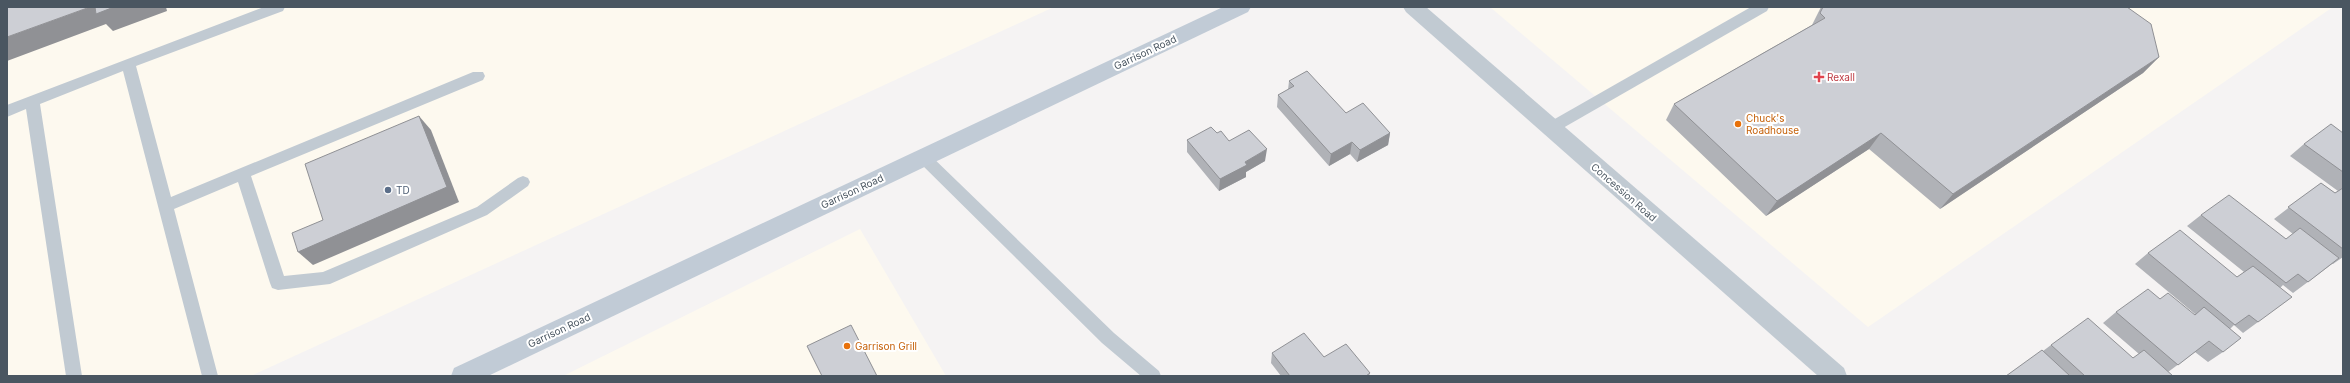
<svg xmlns="http://www.w3.org/2000/svg" width="2350" height="383" font-family="Inter,sans-serif">
  <rect width="100%" height="100%" fill="#f5f3f3"/>
  <g fill="#fdf9ef">
    <path d="M7,7H1054L251,376H7Z"/>
    <path d="M1490,7H2333L1868,327Z"/>
    <path d="M860,229L946,376H563Z"/>
  </g>
  <g fill="none" stroke-linecap="round" stroke-linejoin="round">
    <g fill="#c1cad2" fill-rule="evenodd">
      <path d="M264,7H285L283,11L136,66L171,197L473,72H483L485,76L483,80L251,176L284,276L323,272L477,207L518,178L523,176L528,178L530,182L528,186L487,215L330,284L278,290L272,288L270,283L238,182L174,209L218,376H202L123,71L40,104L82,376H66L26,109L7,117V105Z"/>
      <path d="M1751,7H1769L1767,11L1556,132L1551,134L1546,132L1544,128L1546,124Z"/>
      <path d="M923,151L928,153L1114,333L1159,371L1161,376H1141L1102,343L918,161L916,157L918,153Z"/>
    </g>
    <path fill="#c1cad2" fill-rule="evenodd" d="M1403,7H1426L1844,368L1847,376H1818L1406,12Z"/>
    <path fill="#c1cbd6" fill-rule="evenodd" d="M1223,7H1251L1248,12L488,376H451L454,368Z"/>
  </g>
  <g fill="#b0b2b7">
    <path d="M1821,7H2127L2159,57L2143,73L1940,209L1869,149L1766,216L1666,120L1674,104L1812,25Z"/>
    <path d="M1289,81L1346,113L1390,133L1388,145L1357,162L1350,154L1329,166L1277,107L1278,95L1288,90Z"/>
    <path d="M1217,133L1229,141L1265,161L1246,172V177L1219,191L1187,152V140Z"/>
    <path d="M2343,133V257L2333,264H2332L2293,293L2283,285L2280,288L2258,322L2243,333L2234,325L2230,329L2223,352L2208,362L2195,352L2168,372L2173,376H2006L2043,351L2051,345L2133,358L2139,354L2103,323L2116,312L2160,299L2194,315L2195,314L2135,264L2148,253L2237,277L2244,272L2187,226L2201,215L2286,239L2293,234L2274,219L2321,183L2335,193L2338,191L2290,156L2304,144Z"/>
    <path d="M1272,353L1324,357L1370,373L1369,376H1281L1271,363Z"/>
  </g>
  <g fill="#909195">
    <path d="M90,7H166L167,11L113,31L106,24L7,61V37Z"/>
    <path d="M2159,57L2143,73L1940,209L1953,194Z"/>
    <path d="M419,116L431,130L459,202L313,265L298,252Z"/>
    <path d="M1390,133L1388,145L1357,162L1360,150Z"/>
    <path d="M1881,133L1869,149L1766,216L1777,201Z"/>
    <path d="M1352,142L1350,154L1329,166L1331,154Z"/>
    <path d="M1267,149L1265,161L1246,172V177L1219,191L1220,179L1245,162Z"/>
  </g>
  <g fill="#cdcfd5" stroke="#909195">
    <path d="M7,7H90L7,37Z"/>
    <path d="M95,7H114L96,14Z"/>
    <path d="M1823,7H2127L2151,24L2159,57L1953,194L1881,133L1777,201L1674,104L1825,18L1820,13Z"/>
    <path d="M1307,71L1346,113L1363,103L1390,133L1360,150L1352,142L1331,154L1278,95L1294,86L1289,81Z"/>
    <path d="M419,116L447,187L298,252L292,233L323,220L305,164Z"/>
    <path d="M2331,124L2343,133V172L2304,144Z"/>
    <path d="M1211,127L1217,133L1221,131L1229,141L1249,130L1267,149L1245,162L1247,165L1220,179L1187,140Z"/>
    <path d="M2321,183L2335,193L2343,188V249L2288,207Z"/>
    <path d="M2229,195L2286,239L2300,228L2339,258L2308,282L2298,274L2286,283L2201,215Z"/>
    <path d="M2180,230L2237,277L2253,266L2292,297L2258,322L2249,315L2235,325L2148,253Z"/>
    <path d="M2148,289L2160,299L2168,293L2195,315L2204,307L2241,338L2223,352L2209,341L2178,365L2116,312Z"/>
    <path d="M2088,318L2133,358L2144,350L2173,376H2085L2051,345Z"/>
    <path d="M851,325L877,376H822L807,346Z"/>
    <path d="M1304,333L1324,357L1346,344L1370,373L1366,376H1290L1272,353Z"/>
    <path d="M2042,350L2070,376H2006Z"/>
  </g>
  <path fill="#e0444e" stroke="#fff" stroke-width="1.5" d="M1817 71h4v4h4v4h-4v4h-4v-4h-4v-4h4z"/>
  <g fill="#e8710a" stroke="#fff" stroke-width="1.5">
    <circle cx="1738" cy="124" r="4"/>
    <circle cx="847" cy="346" r="4"/>
  </g>
  <circle fill="#5c6f8a" stroke="#fff" stroke-width="1.5" cx="388" cy="190" r="4"/>
  <g text-anchor="middle" stroke-width="4" stroke-linejoin="round" paint-order="stroke">
    <g font-size="10" fill="#4a5661" stroke="#fff">
      <text transform="translate(1145 52) rotate(-25)" y="4">Garrison Road</text>
      <text transform="translate(852 191) rotate(-25)" y="4">Garrison Road</text>
      <text transform="translate(1624 192) rotate(41)" y="4">Concession Road</text>
      <text transform="translate(559 330) rotate(-25)" y="4">Garrison Road</text>
    </g>
    <g font-size="10" fill="#be3a42" stroke="#fff" text-anchor="start">
      <text x="1827" y="81">Rexall</text>
    </g>
    <g font-size="10" fill="#c56008" stroke="#fff" text-anchor="start">
      <text x="1746" y="122">Chuck's<tspan x="1746" dy="12">Roadhouse</tspan></text>
      <text x="855" y="350">Garrison Grill</text>
    </g>
    <g font-size="10" fill="#4e5e75" stroke="#fff" text-anchor="start">
      <text x="396" y="194">TD</text>
    </g>
  </g>
  <rect width="2350" height="383" fill="none" stroke="#4a5661" stroke-width="16"/>
</svg>
